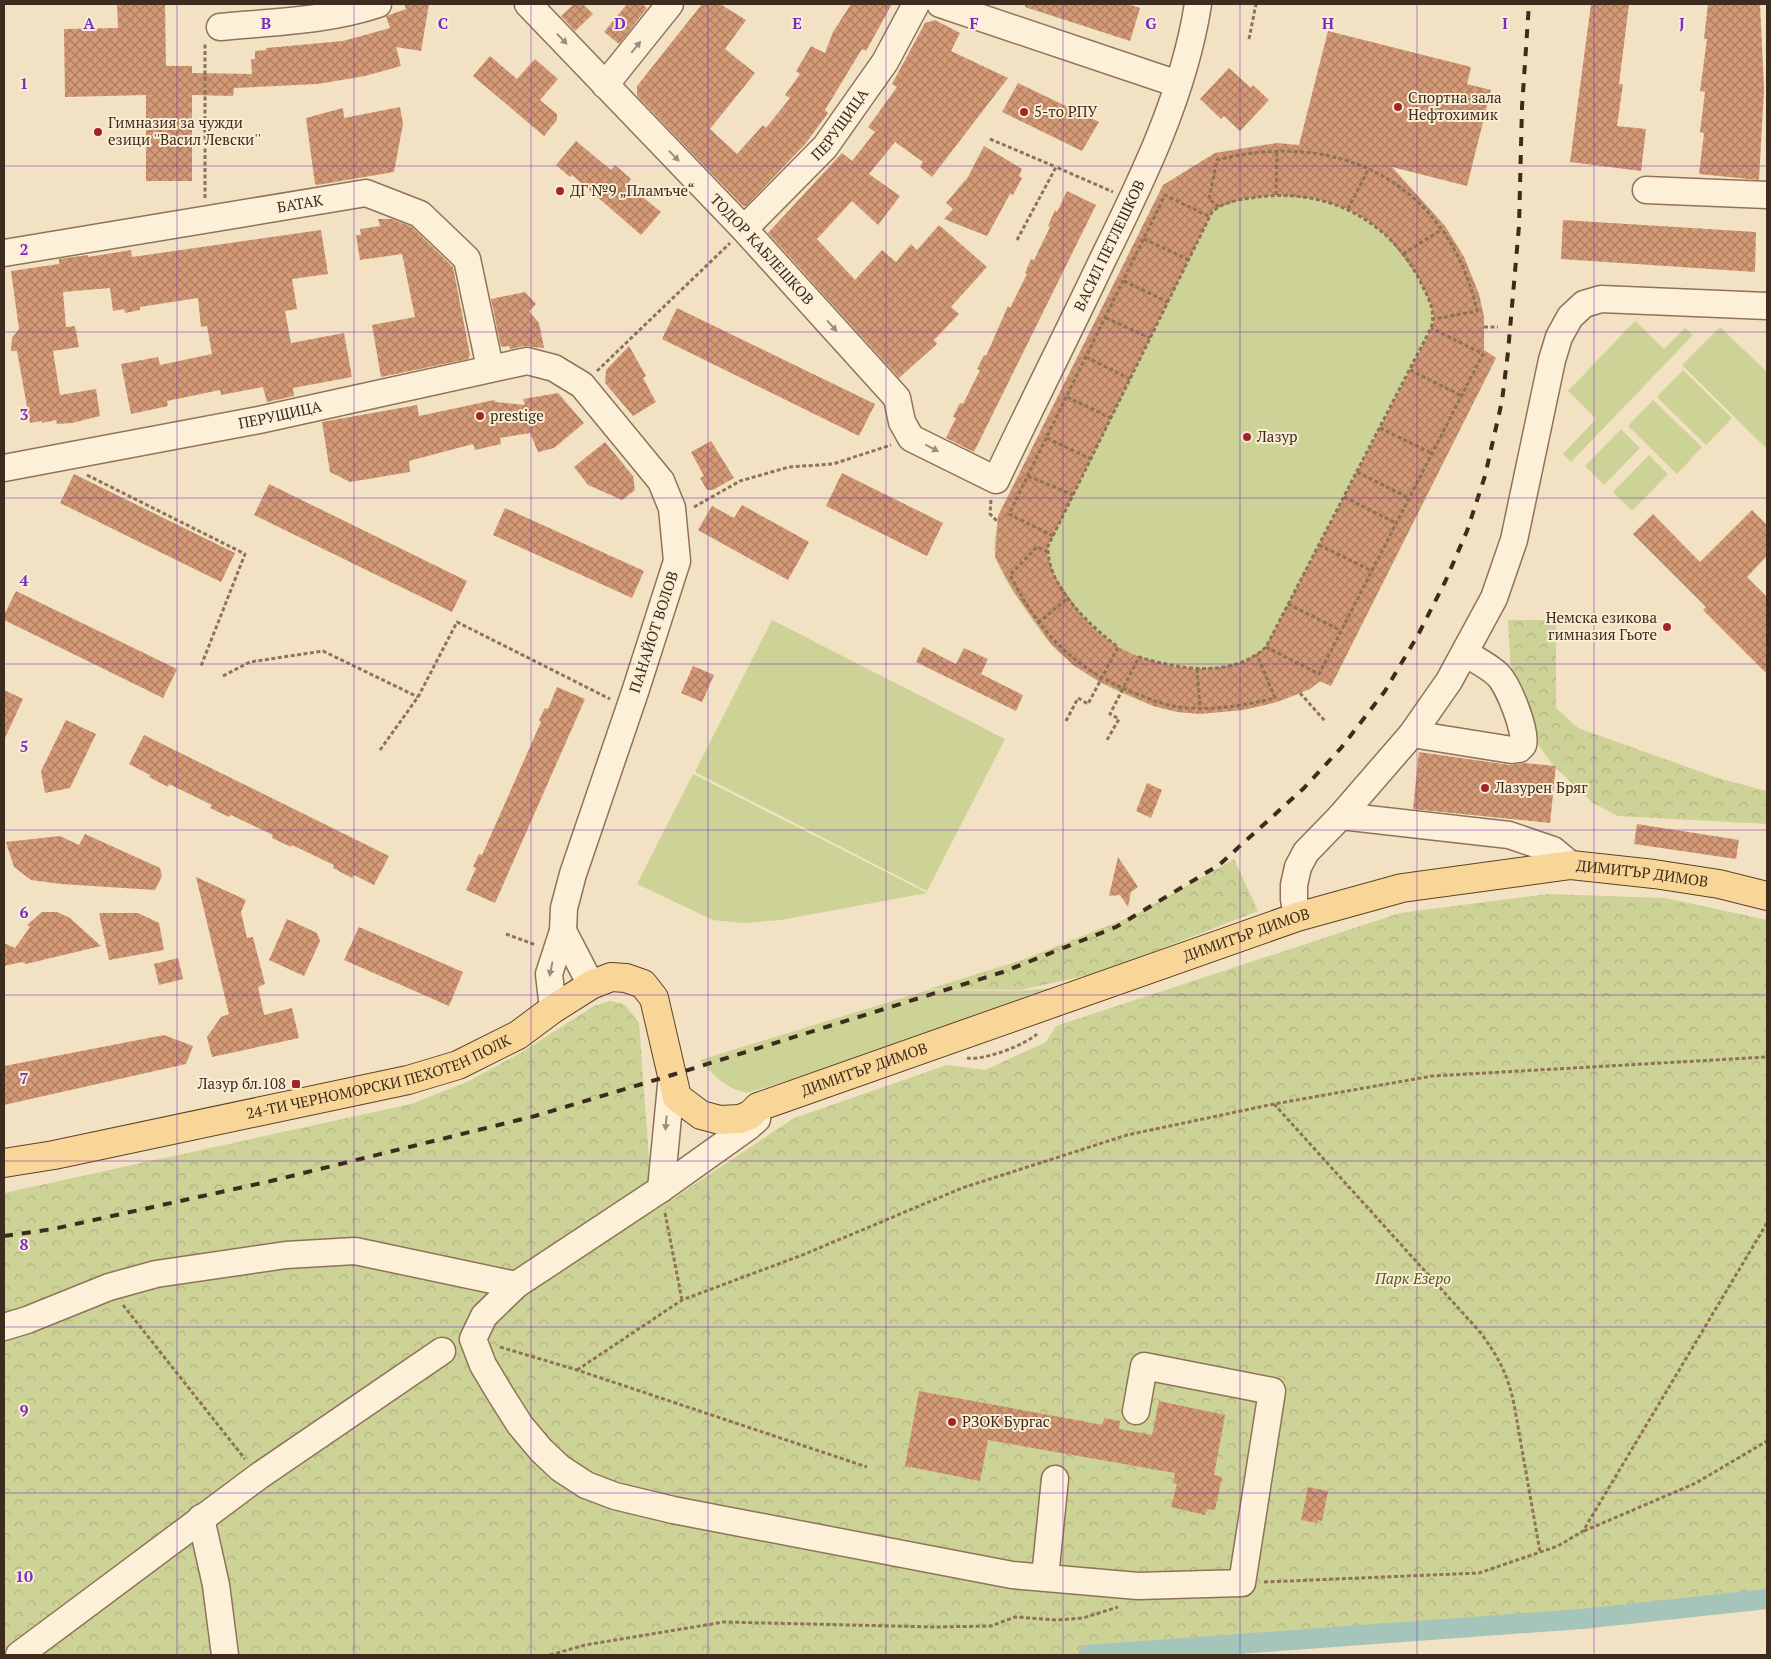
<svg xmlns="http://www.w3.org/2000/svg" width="1771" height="1659" font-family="'PT Serif',serif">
  <defs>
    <pattern id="forest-crowns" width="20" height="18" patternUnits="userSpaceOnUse" patternTransform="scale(1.25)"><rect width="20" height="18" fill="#cdd296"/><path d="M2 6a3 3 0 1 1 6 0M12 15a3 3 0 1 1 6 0" fill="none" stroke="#b1b481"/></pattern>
    <pattern id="building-cross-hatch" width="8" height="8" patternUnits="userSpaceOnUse" patternTransform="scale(1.25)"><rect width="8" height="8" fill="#d49976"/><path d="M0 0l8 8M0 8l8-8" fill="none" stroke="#ad7d60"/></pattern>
  </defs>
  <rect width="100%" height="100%" fill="#f2e2c3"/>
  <g fill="#cdd296">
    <path d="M1277,143L1445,226L1464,257L1479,294L1484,317V350L1496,358L1331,686L1320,682C1303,694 1282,701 1261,706C1193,722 1130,707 1074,665C1053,650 1038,629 1024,608C1014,593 1001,575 996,558C992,547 997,528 998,517L1163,186L1215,153Z"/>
    <path d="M1635,321L1664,349L1685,328L1693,335L1571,462L1563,454L1596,419L1568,391Z"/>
    <path d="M1720,327L1767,372L1766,448L1682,365Z"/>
    <path d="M1683,370L1732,418L1706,445L1657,397Z"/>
    <path d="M1653,400L1702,447L1677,474L1628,426Z"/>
    <path d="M1621,429L1640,448L1604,485L1585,466Z"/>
    <path d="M1649,455L1668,474L1632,511L1613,492Z"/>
    <path d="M772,620L1005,739L927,891L695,772Z"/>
    <path d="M693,774L927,893L781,920L745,923L713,920L637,884Z"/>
    <path d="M1104,983L747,1093C723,1087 716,1077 700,1060L928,990L1021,991Z"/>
  </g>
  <g fill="url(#forest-crowns)">
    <path d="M1508,620H1556V708L1578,728L1718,778L1767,791V824L1618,816L1593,803L1552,764L1523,723L1512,689Z"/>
    <path d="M1234,859L1258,911L1102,972L1021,990L929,989L1022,960L1135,915Z"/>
    <path d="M1547,894L1666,898L1767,920V1599L1574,1620L1144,1655H4V1193L411,1104L467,1082L522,1052L594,1006L610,1001L624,1004L639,1023L653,1212L794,1118L947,1065L985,1070L1046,1042L1056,1026L1400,913Z"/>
  </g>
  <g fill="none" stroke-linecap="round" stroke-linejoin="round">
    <path stroke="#a6c5ba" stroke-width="20" d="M1088,1655L1582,1619L1767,1599"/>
  </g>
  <g fill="url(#building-cross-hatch)" fill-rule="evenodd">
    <path d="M117,4H165L166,66H192V73L252,74L251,59H255V51L266,50V48L343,41L390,28L386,16L406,9L404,4H429L421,51L396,47L401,66L365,76L318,84L234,88L233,96L192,95V181H146V95L65,97L64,29L118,28Z"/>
    <path d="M574,4H583L593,14L575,31L561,16Z"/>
    <path d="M627,4H642L647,8L619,44L604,32Z"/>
    <path d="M702,4H720L746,20L725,49L755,73L710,129L737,154L763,125L766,128L790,98L785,95L800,74L796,71L811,46L825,53L833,32L851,4H892L866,51L862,49L825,110L828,113L806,143L746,206H743L637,96V86Z"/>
    <path d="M1025,4H1128L1140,8L1130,41L1025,7Z"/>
    <path d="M1591,4H1629L1619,84H1623L1617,126L1646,129L1641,171L1570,162Z"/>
    <path d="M1708,4H1760L1764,89L1759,180L1699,174L1704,133L1700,132L1705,92L1700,91L1707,39H1704Z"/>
    <path d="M935,20L960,33L951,51L1008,78L932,177L920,167L923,162L895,142L869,174L900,196L878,225L852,201L817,239L855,280L882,250L896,262L911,244L917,250L939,225L987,267L951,307L959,314L934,340L937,344L899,378L768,233L842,153L852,161L875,132L868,127L897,87L892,84L925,23Z"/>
    <path d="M1328,31L1471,67L1467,84L1491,90L1467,186L1392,167L1445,226L1464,257L1479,294L1484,317V350L1496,358L1331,686L1320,681L1310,689L1277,702L1243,710L1200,714L1177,712L1153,706L1100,682L1073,665L1051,644L1014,592L995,557L998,516L1163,185L1215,153L1277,143L1299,145ZM1276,195L1319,199L1348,209L1369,221L1387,236L1418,276L1431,304L1434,319L1432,328L1266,647L1244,662L1221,667L1197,669L1170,666L1139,657L1118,647L1099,633L1082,616L1055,577L1047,556L1048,546L1212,212L1219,207L1243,199Z"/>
    <path d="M490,56L517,79L535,59L558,79L540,100L557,114V120L544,136L473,76Z"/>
    <path d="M1229,68L1251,88L1253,85L1269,100L1240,131L1224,116L1221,119L1200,99Z"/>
    <path d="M1018,83L1099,122L1082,151L1002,112Z"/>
    <path d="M400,107L403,124L394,172L317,185L315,184L306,118L343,108L344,118Z"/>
    <path d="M576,141L611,170L615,165L631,179L627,184L661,212L641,235L572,175L570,177L556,165Z"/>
    <path d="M984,146L1022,169L1019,176L1022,178L1013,195L1010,194L987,236L944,219L953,209L946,203L968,177Z"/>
    <path d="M1067,191L1096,205L974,452L946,438L956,418L953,417L960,403L963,404L980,370L977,369L984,355L986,356L1008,306L1010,308L1027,274L1025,273L1031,259L1034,260L1050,227L1048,226L1055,210L1057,212Z"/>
    <path d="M378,219H392L412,227L453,267L470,355L468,359L381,377L372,325L415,317L402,254L360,260L356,235H361L360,229L380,226Z"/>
    <path d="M1563,220L1756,232L1755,272L1561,259Z"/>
    <path d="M321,230L328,274L292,279L297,309L285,311L291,343L344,333L352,377L293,388L294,396L267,402L263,387L221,395L220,390L167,401L168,406L131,414L121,364L158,357L160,365L212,354L207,326L201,327L198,298L140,307V310L125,313L124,309L113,311L110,288L63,292L66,327L75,326L79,347L53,351L60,395L96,389L100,416L72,423L57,424L56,420L42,423V421L30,423L17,351H11L12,338L19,329L11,271L59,264V259L88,255V257L131,250L132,257Z"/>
    <path d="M525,292L536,304L529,311L539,323L544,348L524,346L510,349L509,346L501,347L491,299Z"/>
    <path d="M677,308L875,404L859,436L662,339Z"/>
    <path d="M629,346L646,376L643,378L656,402L633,416L605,383L606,370Z"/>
    <path d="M558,393L584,423L554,448L538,452L530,433L500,438L501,444L475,450L473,444L409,461L410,472L350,482L330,472L322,422L417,405L419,416L494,400L496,402L525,405L523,399Z"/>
    <path d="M711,441L734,478L713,490H707L700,478L704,476L691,452Z"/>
    <path d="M605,442L633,476L635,490L622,500L588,485L574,467Z"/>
    <path d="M842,473L943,523L927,556L826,506Z"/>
    <path d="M74,474L235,553L221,582L60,503Z"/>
    <path d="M269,484L467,581L452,612L254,515Z"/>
    <path d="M742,505L809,542L788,580L698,530L712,506L734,518Z"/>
    <path d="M505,508L644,571L632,598L493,535Z"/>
    <path d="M1752,510L1767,525V556L1747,577L1767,597V674L1703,610L1706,607L1633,534L1653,514L1700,562Z"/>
    <path d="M16,591L177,669L163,698L4,620V615Z"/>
    <path d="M923,647L956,664L964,648L988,659L981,674L1023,695L1016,711L916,662Z"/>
    <path d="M693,666L714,675L702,702L681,693Z"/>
    <path d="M557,687L585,699L495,903L466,890L476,868L473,867L479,854L482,855L541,722L539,720L545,708L548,709Z"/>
    <path d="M4,690L23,699L4,740Z"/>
    <path d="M66,720L96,734L70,788L45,793L41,771Z"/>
    <path d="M144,735L389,856L374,885L354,875L352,878L333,868L334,865L292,845L291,847L272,838L273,835L231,815L229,817L210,808L212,805L169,784L168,787L149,777L150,775L129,764Z"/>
    <path d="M1419,752L1510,765L1524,763L1556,766L1550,823L1413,809Z"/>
    <path d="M1147,783L1162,790L1151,818L1136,811Z"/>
    <path d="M1637,824L1739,840L1736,859L1634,844Z"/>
    <path d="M85,834L160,868L162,876L155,890L61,884L31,880L14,867L6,842L60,836L79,845Z"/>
    <path d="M1118,857L1138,887L1131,892L1128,907L1120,895L1109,896Z"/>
    <path d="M196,877L246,900L241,912L247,938L253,937L265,984L258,987L264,1015L292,1008L299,1038L212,1057L207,1037L221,1017L229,1014Z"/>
    <path d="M42,912H57L70,918L101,946L26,964L22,962L4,966V943L15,948L30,927L27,925Z"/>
    <path d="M99,913H138L159,923L164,950L109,960Z"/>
    <path d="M287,919L317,933L320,941L304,976L269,960Z"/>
    <path d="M359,927L463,972L449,1006L344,960Z"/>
    <path d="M178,958L183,979L159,985L154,964Z"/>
    <path d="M164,1035L193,1046L186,1064L4,1105V1066Z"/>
    <path d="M919,1391L1103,1425L1104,1418L1120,1421L1119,1429L1152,1435L1159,1401L1225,1415L1214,1475L1222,1477L1215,1510L1207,1509L1205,1515L1171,1507L1177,1484L1173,1483L1175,1473L988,1440L980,1481L905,1466Z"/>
    <path d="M1308,1487L1328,1491L1322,1521L1318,1520L1317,1523L1301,1520Z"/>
  </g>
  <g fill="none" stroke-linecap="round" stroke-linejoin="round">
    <g stroke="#8f7358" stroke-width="29">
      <g id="minor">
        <path id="s1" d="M528,4L744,229L897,398L902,422L911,438L996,480C1031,406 1068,333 1103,259C1143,178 1184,94 1198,4"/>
        <path d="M940,4L1178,84"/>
        <path d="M220,27C272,22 328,21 378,4"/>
        <path d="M605,85L670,4"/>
        <path d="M1646,190L1767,195"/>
        <path id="s2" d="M744,229L825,147L885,62L916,4"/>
        <path id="s3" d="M4,253L366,193L420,214L467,259L490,368"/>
        <path id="s4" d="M4,468L259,420L527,361L554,368L582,385L661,481L672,508L677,561L635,692L573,874L564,908L563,931L549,974L553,1009"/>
        <path d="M1412,734L1512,750L1519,749L1523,745C1527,731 1508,685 1498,675C1489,666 1476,660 1465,653"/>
        <path d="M1341,816L1509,835L1553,850L1571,865"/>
        <path d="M1297,917L1294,899V885L1298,867L1306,852L1341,816L1412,734L1449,681L1494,598L1514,540L1552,360L1559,337L1570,317L1584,304L1601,299L1767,306"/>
        <path d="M563,931L591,985"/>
        <path d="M758,1107L757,1119L748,1127L661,1189L516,1285L484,1316L473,1339L483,1365L501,1395L520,1425L541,1450L560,1468L586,1485L615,1496L673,1510L1012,1575L1138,1586L1242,1583L1272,1391L1144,1366L1136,1411"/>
        <path d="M661,1189L672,1075"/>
        <path d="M4,1327L27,1320L109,1287L156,1274L286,1255L355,1251L516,1285"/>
        <path d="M201,1518L216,1585L225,1655"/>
        <path d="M1045,1577L1055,1479"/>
        <path d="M19,1655L259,1476L442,1351"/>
      </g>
    </g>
    <g stroke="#5c412c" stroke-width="30">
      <g id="major">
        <path id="s5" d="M4,1163L54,1155L408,1080L458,1065L518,1035L553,1009L591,985L611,977L626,978L643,984L654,998L677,1097L701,1115L720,1120L740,1119L750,1115L758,1107L1297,917L1402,888L1571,865L1654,874L1719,884L1767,896"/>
      </g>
    </g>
    <g stroke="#8f7358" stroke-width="3" stroke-dasharray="4 2.5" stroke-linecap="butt">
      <path d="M1249,39L1256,4"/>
      <path d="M990,139L1056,167"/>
      <path d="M1276,195L1277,150"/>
      <path d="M205,198V42"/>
      <path d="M1219,207L1209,199L1217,160C1339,128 1449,184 1477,311L1434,319"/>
      <path d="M1348,209L1369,168"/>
      <path d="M1144,239L1189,260"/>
      <path d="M1017,240L1056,167L1113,192"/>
      <path d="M1403,254L1441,230"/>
      <path d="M1124,281L1168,302"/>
      <path d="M1106,318L1150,338"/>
      <path d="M1484,327H1498"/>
      <path d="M1086,357L1130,379"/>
      <path d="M1410,370L1462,396"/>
      <path d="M597,371L730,243"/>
      <path d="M1067,397L1111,418"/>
      <path d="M1380,428L1433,454"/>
      <path d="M1047,438L1091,459"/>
      <path d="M1357,472L1409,498"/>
      <path d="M87,475L245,554L201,666"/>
      <path d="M1028,476L1073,495"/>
      <path d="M1344,497L1396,523"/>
      <path d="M991,500L990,514L998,522"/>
      <path d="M694,507L740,481L789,467L833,464L891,445"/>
      <path d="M1053,536L1009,514L1165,195L1210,217"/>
      <path d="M1319,545L1372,571"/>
      <path d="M1048,552L1037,547L1010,575C1040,634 1075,670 1137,694C1154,701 1170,707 1188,708C1218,710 1247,705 1275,698L1257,655"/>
      <path d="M1288,604L1340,630"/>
      <path d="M1038,623L1068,598"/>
      <path d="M1266,647L1319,674L1483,354L1431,328"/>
      <path d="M1197,669L1200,708"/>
      <path d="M223,676L250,662L323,651L418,697"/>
      <path d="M1300,693L1325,721"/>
      <path d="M1066,721L1078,698L1088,704L1118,647C1089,625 1046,585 1048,546L1212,212C1224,201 1243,199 1259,197C1328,188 1392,221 1422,285C1429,299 1436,312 1431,328L1266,647C1231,679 1179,669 1139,657L1110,714L1119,719L1107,740"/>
      <path d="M380,750L418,697L457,622L610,699"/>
      <path d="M506,934L536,945"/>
      <path d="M967,1058C983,1061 1025,1045 1037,1034"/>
      <path d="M1274,1104L1480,1332C1498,1356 1508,1375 1514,1404L1540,1552"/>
      <path d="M665,1213L682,1300"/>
      <path d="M123,1305L245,1459"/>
      <path d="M500,1347L577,1370L867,1467"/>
      <path d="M577,1370L682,1300L805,1254L962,1188L1127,1135L1274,1104L1432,1076L1767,1057"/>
      <path d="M1584,1531L1696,1483L1767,1441"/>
      <path d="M1264,1582L1479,1573L1558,1546L1583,1531L1767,1223"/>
      <path d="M550,1655L585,1645L724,1622L935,1627L991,1626L1015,1617L1057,1620L1083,1618L1118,1607"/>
    </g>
    <use href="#minor" stroke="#fcf0d8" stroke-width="26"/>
    <use href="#major" stroke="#f8d698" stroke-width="28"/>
    <path stroke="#3d2b1d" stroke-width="4" stroke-dasharray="9 9" stroke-linecap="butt" d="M4,1236L53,1229L271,1181L535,1116L672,1075L1003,972L1116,927L1219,865L1304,788L1341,748L1385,691L1418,635L1445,582L1467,531L1485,476L1502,401L1508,352L1519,226L1522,107L1529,4"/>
  </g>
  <defs><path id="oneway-solid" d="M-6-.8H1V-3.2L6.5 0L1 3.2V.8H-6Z" transform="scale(1.25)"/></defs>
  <g fill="#9c8e7a">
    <use href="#oneway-solid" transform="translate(562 39) rotate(46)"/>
    <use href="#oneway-solid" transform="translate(636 47) rotate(-51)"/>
    <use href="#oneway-solid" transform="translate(674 156) rotate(46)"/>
    <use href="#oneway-solid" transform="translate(832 326) rotate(48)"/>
    <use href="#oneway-solid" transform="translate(932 448) rotate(27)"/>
    <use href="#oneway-solid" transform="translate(551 969) rotate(102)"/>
    <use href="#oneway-solid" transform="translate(666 1123) rotate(95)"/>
  </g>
  <path fill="none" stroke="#7b2cbf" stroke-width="1" stroke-opacity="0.55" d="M177,4V1655M354,4V1655M531,4V1655M708,4V1655M886,4V1655M1063,4V1655M1240,4V1655M1417,4V1655M1594,4V1655M4,166H1767M4,332H1767M4,498H1767M4,664H1767M4,830H1767M4,995H1767M4,1161H1767M4,1327H1767M4,1493H1767"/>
  <g fill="#a42228" stroke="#f9edd4" stroke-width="2">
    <circle cx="1398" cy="107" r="5"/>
    <circle cx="1024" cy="112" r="5"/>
    <circle cx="98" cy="132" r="5"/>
    <circle cx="560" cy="191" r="5"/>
    <circle cx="480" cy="416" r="5"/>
    <circle cx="1247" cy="437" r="5"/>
    <circle cx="1667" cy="627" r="5"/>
    <circle cx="1485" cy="788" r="5"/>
    <rect x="291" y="1079" width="10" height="10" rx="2.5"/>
    <circle cx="952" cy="1422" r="5"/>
  </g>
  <g text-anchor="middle" stroke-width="4" stroke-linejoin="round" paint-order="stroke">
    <g font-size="15" fill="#3d2b1d" stroke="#f9edd4" text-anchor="start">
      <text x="1408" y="103">Спортна зала<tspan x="1408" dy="17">Нефтохимик</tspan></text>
      <text x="1034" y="117">5-то РПУ</text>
      <text x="108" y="128">Гимназия за чужди<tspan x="108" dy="17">езици ''Васил Левски''</tspan></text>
      <text x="570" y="196">ДГ №9 „Пламъче“</text>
      <text x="490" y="421">prestige</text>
      <text x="1257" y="442">Лазур</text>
      <text x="1657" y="623" text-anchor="end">Немска езикова<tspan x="1657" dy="17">гимназия Гьоте</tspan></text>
      <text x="1495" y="793">Лазурен Бряг</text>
      <text x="286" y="1089" text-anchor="end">Лазур бл.108</text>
      <text x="962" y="1427">РЗОК Бургас</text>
    </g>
    <g font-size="15" fill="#3d2b1d" stroke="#f9edd4">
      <text dy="5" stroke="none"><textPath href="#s2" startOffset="142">ПЕРУЩИЦА</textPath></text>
      <text dy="5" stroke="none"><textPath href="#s3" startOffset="300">БАТАК</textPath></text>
      <text dy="5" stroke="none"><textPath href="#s1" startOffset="938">ВАСИЛ ПЕТЛЕШКОВ</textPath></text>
      <text dy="5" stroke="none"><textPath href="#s1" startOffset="339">ТОДОР КАБЛЕШКОВ</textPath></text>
      <text dy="5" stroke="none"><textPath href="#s4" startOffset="281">ПЕРУЩИЦА</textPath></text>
      <text transform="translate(654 632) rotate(-72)" y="5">ПАНАЙОТ ВОЛОВ</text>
      <text dy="5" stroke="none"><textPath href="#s5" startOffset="1809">ДИМИТЪР ДИМОВ</textPath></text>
      <text dy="5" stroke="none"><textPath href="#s5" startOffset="1404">ДИМИТЪР ДИМОВ</textPath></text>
      <text dy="5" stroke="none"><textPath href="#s5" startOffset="999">ДИМИТЪР ДИМОВ</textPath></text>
      <text dy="5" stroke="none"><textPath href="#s5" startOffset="385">24-ТИ ЧЕРНОМОРСКИ ПЕХОТЕН ПОЛК</textPath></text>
    </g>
    <g font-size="15" font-style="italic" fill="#505c22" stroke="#f9edd4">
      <text x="1413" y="1284">Парк Езеро</text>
    </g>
  </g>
  <g font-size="16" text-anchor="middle" font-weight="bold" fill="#7b2cbf" stroke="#f9edd4" stroke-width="4" stroke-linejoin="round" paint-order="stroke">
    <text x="89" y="29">A</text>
    <text x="266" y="29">B</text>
    <text x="443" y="29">C</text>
    <text x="620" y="29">D</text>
    <text x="797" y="29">E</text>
    <text x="974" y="29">F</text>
    <text x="1151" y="29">G</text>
    <text x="1328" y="29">H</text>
    <text x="1505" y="29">I</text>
    <text x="1682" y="29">J</text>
    <text x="24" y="89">1</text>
    <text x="24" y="255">2</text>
    <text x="24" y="420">3</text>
    <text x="24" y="586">4</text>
    <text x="24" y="752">5</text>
    <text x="24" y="918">6</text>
    <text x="24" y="1084">7</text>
    <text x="24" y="1250">8</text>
    <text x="24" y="1416">9</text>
    <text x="24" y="1582">10</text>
  </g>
  <rect width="1771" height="1659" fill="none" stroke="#3d2b1d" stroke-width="10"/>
</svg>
